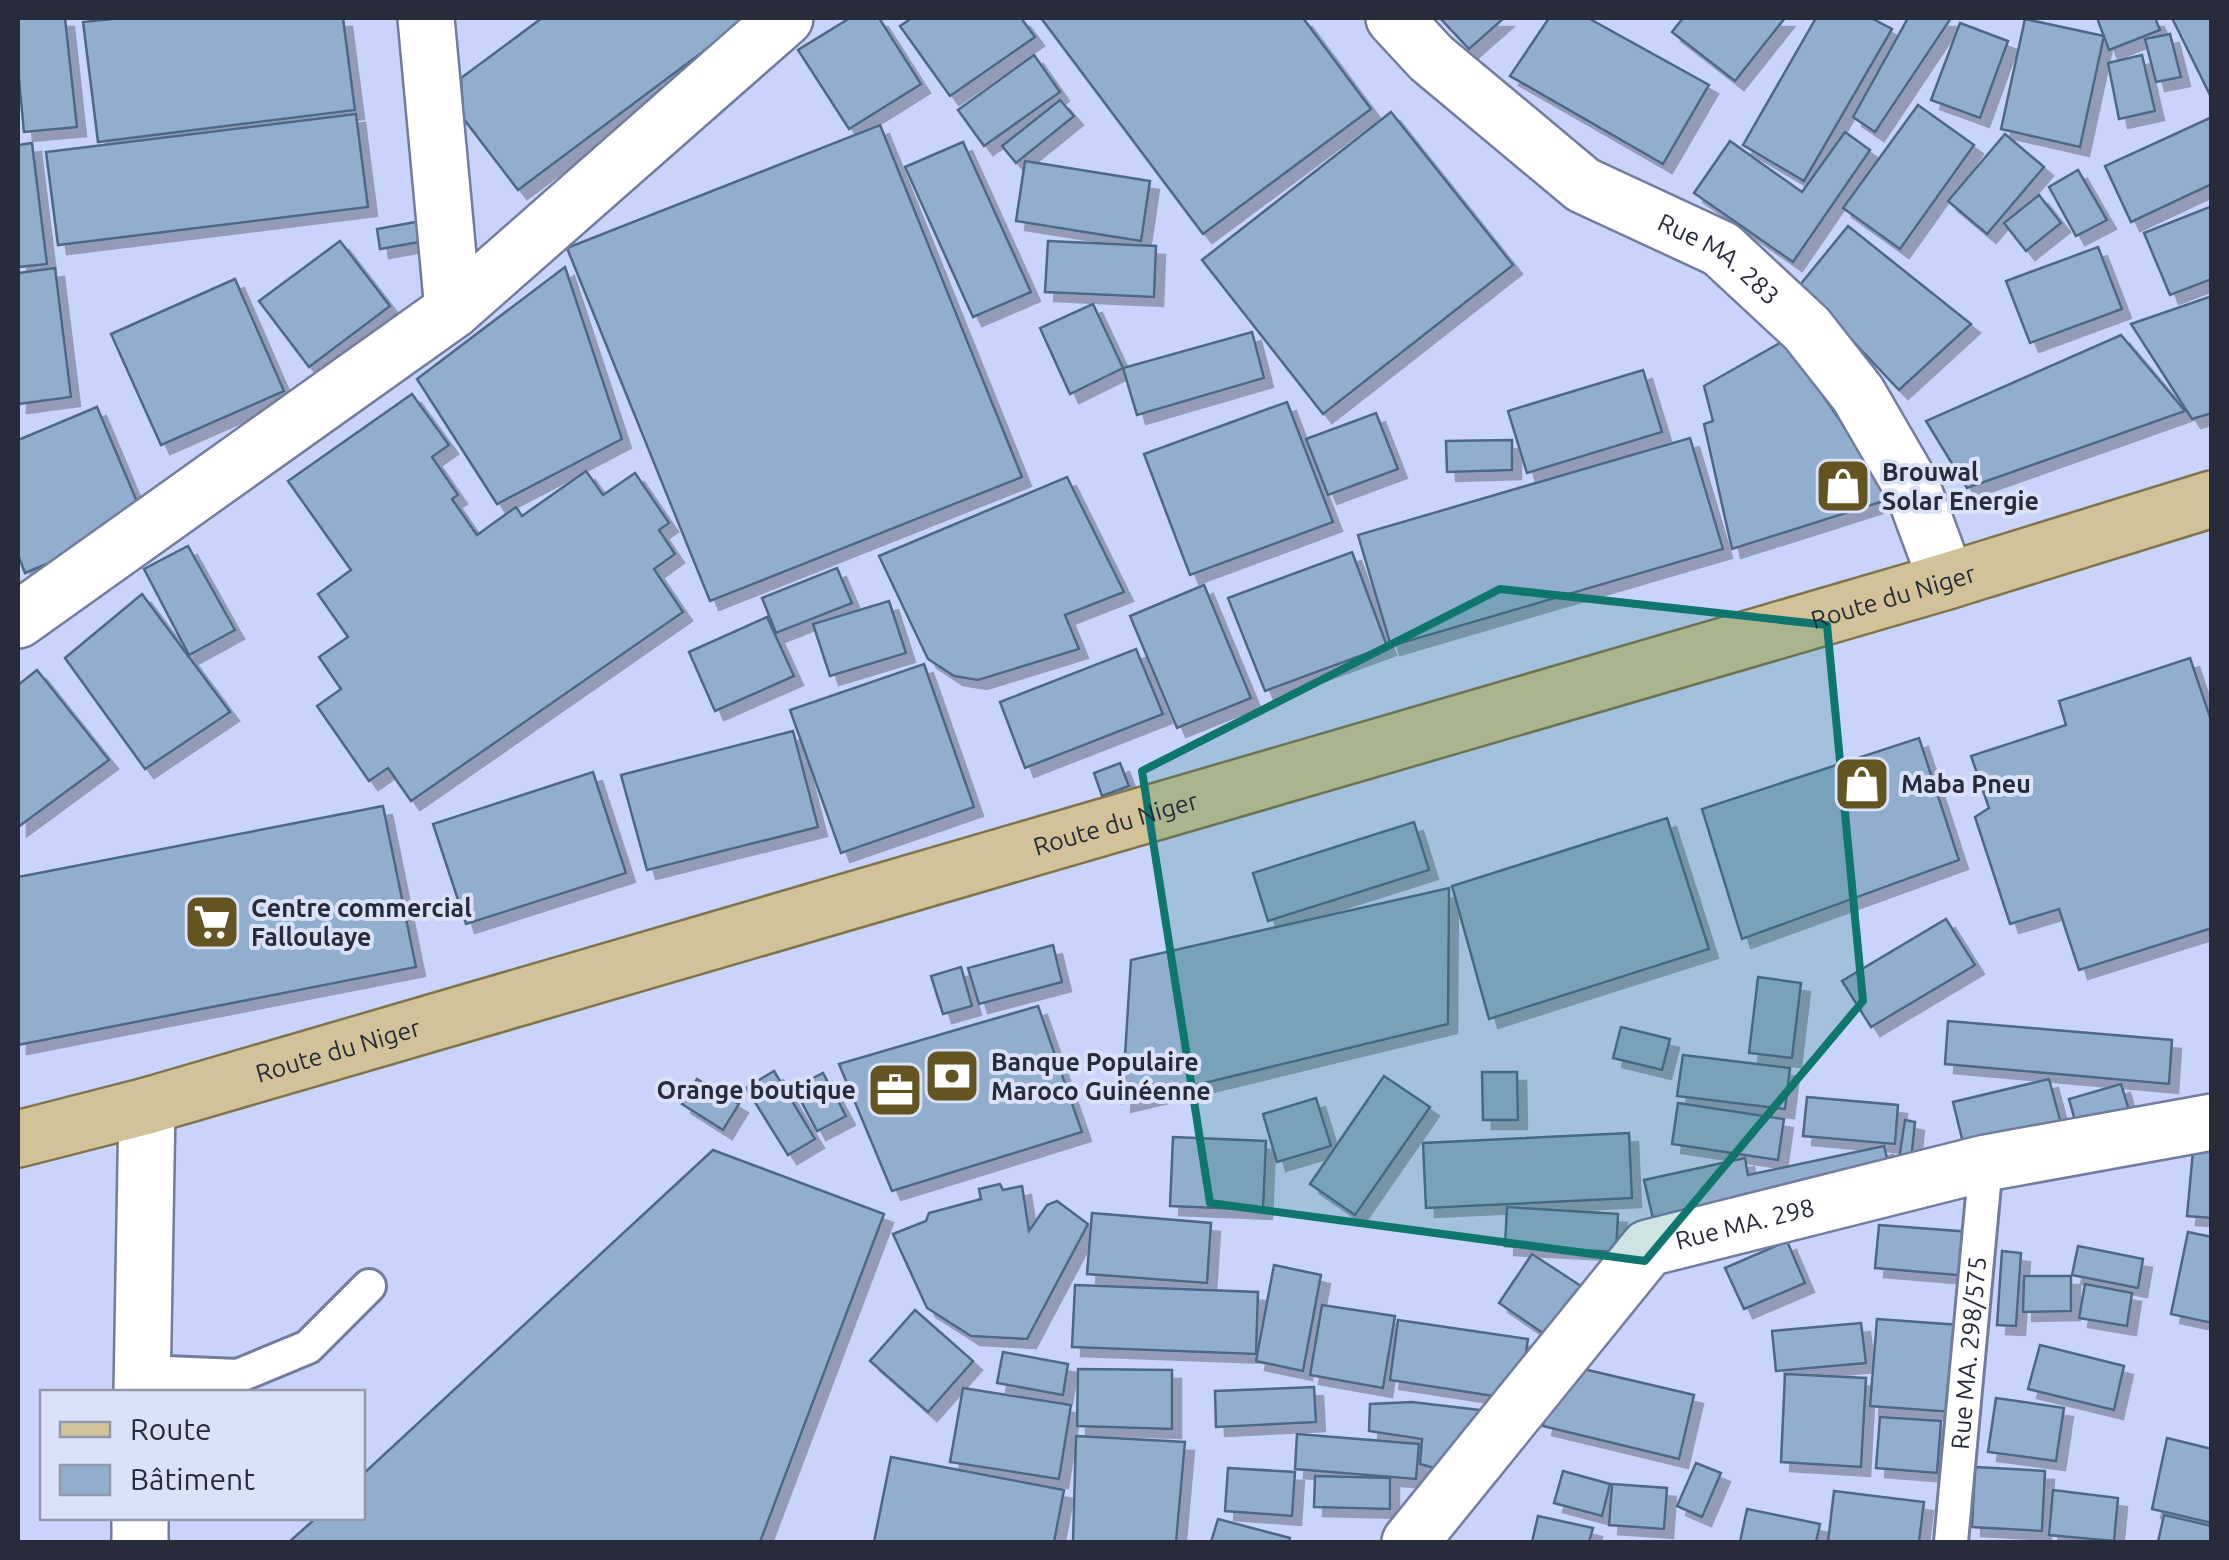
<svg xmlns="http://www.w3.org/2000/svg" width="2229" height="1560" font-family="Ubuntu,sans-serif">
  <defs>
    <filter id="shadow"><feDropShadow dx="9" dy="9" stdDeviation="0" flood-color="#0004"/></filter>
  </defs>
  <rect width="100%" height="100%" fill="#c8d4fb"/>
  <g fill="#92aece" stroke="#4e6885" stroke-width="2.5" filter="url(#shadow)">
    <path d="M18,18H65L77,127L24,132L18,69Z"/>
    <path d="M122,18H343L355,110L98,142L83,22Z"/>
    <path d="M542,18H748L518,190L463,118L461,78Z"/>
    <path d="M850,18H879L921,84L849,129L798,50Z"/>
    <path d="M912,18H1021L1035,37L950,96L900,26Z"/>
    <path d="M1041,18H1303L1371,109L1203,234Z"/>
    <path d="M1440,18H1504L1469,49Z"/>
    <path d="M1549,18H1588L1709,85L1663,164L1510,76Z"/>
    <path d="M1683,18H1785L1735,81L1672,32Z"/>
    <path d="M1816,18H1871L1892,29L1804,181L1743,145Z"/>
    <path d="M1908,18H1951L1875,132L1853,117Z"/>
    <path d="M2097,18H2155L2160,30L2109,50Z"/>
    <path d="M2172,18H2212V97H2211Z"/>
    <path d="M2025,19L2104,36L2080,147L2001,129Z"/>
    <path d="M1960,23L2008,41L1980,118L1931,100Z"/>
    <path d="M2170,34L2181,77L2156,82L2145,39Z"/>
    <path d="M1034,55L1060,92L984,146L958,110Z"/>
    <path d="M2142,55L2155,111L2119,119L2108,63Z"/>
    <path d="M1060,100L1074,116L1016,163L1002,146Z"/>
    <path d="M1918,105L1974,145L1900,249L1843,208Z"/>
    <path d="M1391,112L1513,265L1323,414L1202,260Z"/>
    <path d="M356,114L368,207L58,245L46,152Z"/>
    <path d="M2212,117V184L2131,222L2105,166Z"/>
    <path d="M880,125L1022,477L710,601L567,248Z"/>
    <path d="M1845,132L1870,150L1793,262L1694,193L1730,141L1802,192Z"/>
    <path d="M2005,134L2044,167L1987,234L1948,201Z"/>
    <path d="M963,142L1031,292L973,317L905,167Z"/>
    <path d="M32,143L47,264L18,267V145Z"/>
    <path d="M1025,161L1150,181L1141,241L1016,221Z"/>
    <path d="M2078,170L2107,220L2076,236L2049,187Z"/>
    <path d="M2039,195L2061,223L2026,251L2004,223Z"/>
    <path d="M2212,206V279L2170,295L2144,233Z"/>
    <path d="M432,219L436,239L380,249L377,229Z"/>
    <path d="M1848,226L1971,324L1899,390L1800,285Z"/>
    <path d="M340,241L390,306L309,367L259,301Z"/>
    <path d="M1048,241L1156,246L1154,297L1045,292Z"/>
    <path d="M2098,247L2122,309L2030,343L2006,281Z"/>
    <path d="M565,267L622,439L497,504L417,379Z"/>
    <path d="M55,268L71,397L18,404V273Z"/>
    <path d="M235,279L284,391L161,445L111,334Z"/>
    <path d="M2212,296V413L2192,419L2131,324Z"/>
    <path d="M1093,304L1123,368L1070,394L1040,328Z"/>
    <path d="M1252,332L1264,378L1137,415L1123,368Z"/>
    <path d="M2121,335L2185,411L1967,488L1926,421Z"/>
    <path d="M1785,340L1893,498L1732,549L1704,424L1713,421L1704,386Z"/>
    <path d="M1643,370L1662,432L1527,473L1508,411Z"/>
    <path d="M412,394L449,445L432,457L458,495L452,499L477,535L516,507L522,516L586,471L603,495L635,473L669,523L659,530L675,554L654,569L683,612L411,801L388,768L369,781L317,706L341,689L319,657L348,637L318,594L351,570L288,481Z"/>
    <path d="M1287,402L1333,522L1190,575L1144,454Z"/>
    <path d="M97,407L146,523L25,573L18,555V440Z"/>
    <path d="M1376,413L1398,469L1328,495L1306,439Z"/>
    <path d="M1690,438L1723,549L1391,646L1358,535Z"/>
    <path d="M1512,440V470L1447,472L1446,441Z"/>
    <path d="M1067,477L1124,592L1065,615L1079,649L978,680L954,676L928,659L879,556Z"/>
    <path d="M188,546L235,630L189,655L144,569Z"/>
    <path d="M1352,552L1387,646L1265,691L1228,598Z"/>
    <path d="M837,568L852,603L776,633L762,598Z"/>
    <path d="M1204,585L1251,698L1177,728L1130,616Z"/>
    <path d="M142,594L230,712L145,769L65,658Z"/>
    <path d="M889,601L906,653L830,676L813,624Z"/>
    <path d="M767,617L794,676L715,711L689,652Z"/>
    <path d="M1136,649L1163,714L1025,768L1000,702Z"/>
    <path d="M2190,658L2212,723V928L2079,970L2059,909L2010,924L1975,817L1989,808L1971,756L2066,725L2059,701Z"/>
    <path d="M924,664L974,807L841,853L790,710Z"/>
    <path d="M37,670L109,760L18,827V685Z"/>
    <path d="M793,731L818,827L647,870L621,775Z"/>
    <path d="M1919,738L1959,860L1742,939L1702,809Z"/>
    <path d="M1120,763L1129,786L1102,796L1094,773Z"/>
    <path d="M593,772L626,873L466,924L433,824Z"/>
    <path d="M383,806L416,967L18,1045V877Z"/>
    <path d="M1667,818L1709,949L1489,1019L1452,886Z"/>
    <path d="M1414,822L1429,870L1268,921L1253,873Z"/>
    <path d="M1449,888L1448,1024L1122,1103L1131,960Z"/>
    <path d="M1946,919L1975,965L1871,1027L1842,981Z"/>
    <path d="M1053,945L1062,982L979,1004L968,968Z"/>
    <path d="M961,967L972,1006L943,1014L931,976Z"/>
    <path d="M1758,977L1801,983L1792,1058L1749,1053Z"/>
    <path d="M1038,1006L1082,1132L892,1191L839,1064Z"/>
    <path d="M1948,1021L2172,1040L2169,1084L1945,1064Z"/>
    <path d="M1621,1027L1670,1039L1662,1070L1613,1058Z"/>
    <path d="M1683,1055L1790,1068L1785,1109L1677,1096Z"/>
    <path d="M774,1071L815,1139L788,1155L746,1088Z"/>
    <path d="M1482,1072H1517L1518,1120H1483Z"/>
    <path d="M823,1073L846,1116L817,1131L794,1088Z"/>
    <path d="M1384,1076L1430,1107L1355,1215L1310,1184Z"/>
    <path d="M697,1079L739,1104L723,1130L682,1104Z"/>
    <path d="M2049,1079L2062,1127L1965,1151L1953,1102Z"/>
    <path d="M2121,1084L2129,1110L2076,1124L2069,1099Z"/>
    <path d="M1807,1097L1898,1105L1895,1144L1803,1136Z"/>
    <path d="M1316,1098L1331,1146L1277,1162L1263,1114Z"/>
    <path d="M1678,1103L1784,1119L1778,1160L1672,1144Z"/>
    <path d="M1905,1120L1915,1122L1911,1161L1899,1159Z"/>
    <path d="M1629,1133L1632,1198L1426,1208L1423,1143Z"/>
    <path d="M1173,1137L1266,1141L1263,1210L1170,1206Z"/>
    <path d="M2194,1140L2212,1142V1218L2187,1216Z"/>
    <path d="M1884,1146L1891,1175L1655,1227L1644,1180L1745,1158L1748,1175Z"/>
    <path d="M713,1150L884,1214L760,1542H289L316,1518H362V1475Z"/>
    <path d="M1000,1184L1003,1190L1022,1186L1029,1231L1047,1205L1057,1201L1088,1224L1027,1339L971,1336L927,1308L893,1234L926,1221L929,1213L981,1199L979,1189Z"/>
    <path d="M1507,1207L1618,1214L1616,1252L1505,1246Z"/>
    <path d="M1092,1213L1211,1223L1207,1283L1087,1274Z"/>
    <path d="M1879,1225L1971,1232L1968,1276L1875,1268Z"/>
    <path d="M2188,1232L2212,1237V1323L2171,1314Z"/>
    <path d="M1787,1241L1805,1283L1744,1309L1725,1268Z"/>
    <path d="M2078,1246L2143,1259L2138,1288L2072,1275Z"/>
    <path d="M2002,1251L2021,1253L2016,1326L1997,1325Z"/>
    <path d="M1532,1254L1584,1288L1550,1338L1499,1303Z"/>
    <path d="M1274,1265L1321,1275L1303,1371L1256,1361Z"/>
    <path d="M2024,1276H2071V1311L2023,1312Z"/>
    <path d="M2085,1284L2132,1293L2127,1326L2079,1318Z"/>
    <path d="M1075,1285L1258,1292L1256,1354L1072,1347Z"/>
    <path d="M1322,1305L1395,1316L1383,1388L1310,1375Z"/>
    <path d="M915,1310L973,1361L928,1412L870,1361Z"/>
    <path d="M1877,1319L1960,1325L1953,1412L1870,1406Z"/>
    <path d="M1398,1320L1528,1339L1519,1400L1390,1380Z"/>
    <path d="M1861,1323L1866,1363L1776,1371L1772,1331Z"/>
    <path d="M2040,1345L2124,1366L2114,1410L2028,1389Z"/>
    <path d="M1003,1352L1068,1364L1063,1395L997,1383Z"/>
    <path d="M1558,1363L1694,1395L1679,1459L1543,1426Z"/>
    <path d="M1078,1369L1172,1370V1429L1077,1426Z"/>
    <path d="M1785,1374L1866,1378L1861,1467L1781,1462Z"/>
    <path d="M1314,1387L1316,1422L1216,1427L1215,1391Z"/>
    <path d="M963,1388L1071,1405L1059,1479L950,1462Z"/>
    <path d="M1996,1398L2064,1408L2056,1461L1988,1452Z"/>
    <path d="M1412,1402L1497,1412L1449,1472L1420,1464L1422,1439L1369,1431L1370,1404Z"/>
    <path d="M1880,1417L1941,1421L1937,1473L1876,1468Z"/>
    <path d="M1297,1434L1419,1444L1416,1479L1295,1469Z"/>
    <path d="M1076,1436L1185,1442L1176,1542H1073Z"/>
    <path d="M2167,1438L2212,1449V1523L2152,1509Z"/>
    <path d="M891,1457L1064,1490L1054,1542H874Z"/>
    <path d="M1696,1463L1721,1473L1702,1517L1677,1506Z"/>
    <path d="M1975,1467L2045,1471L2042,1531L1972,1527Z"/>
    <path d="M1228,1468L1295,1472L1292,1516L1225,1511Z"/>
    <path d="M1563,1471L1610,1484L1602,1516L1554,1503Z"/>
    <path d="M1315,1476L1390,1478V1509L1314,1507Z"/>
    <path d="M1612,1484L1667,1488L1664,1529L1609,1525Z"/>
    <path d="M2053,1490L2118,1498L2114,1541L2049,1535Z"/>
    <path d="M1834,1491L1924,1502L1919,1542H1828Z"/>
    <path d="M1747,1509L1820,1524L1816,1542H1740Z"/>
    <path d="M2164,1515L2212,1526V1542H2158Z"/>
    <path d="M1538,1516L1593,1528L1589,1542H1532Z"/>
    <path d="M1218,1519L1290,1538L1289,1542H1211Z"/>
  </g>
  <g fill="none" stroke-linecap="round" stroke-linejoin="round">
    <g stroke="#717c9f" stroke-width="38">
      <g id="service">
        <path d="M142,1372L238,1376L308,1347L369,1286"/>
        <path id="s1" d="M1951,1542L1986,1163"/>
      </g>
    </g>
    <g stroke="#717c9f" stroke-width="60">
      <g id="minor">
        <path d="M426,18L453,310"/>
        <path id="s2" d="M1394,18L1431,58L1583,185L1721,249L1807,329L1858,394L1912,487L1947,581"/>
        <path d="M18,620L453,310L785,18"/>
        <path id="s3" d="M1410,1542L1648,1248L1986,1163L2212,1122"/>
      </g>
    </g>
    <g stroke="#717c9f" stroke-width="60">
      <g id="secondary">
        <path d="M142,1392L147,1106"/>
        <path d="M140,1542V1518"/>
      </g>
    </g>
    <g stroke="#82744a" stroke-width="60">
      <g id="primary">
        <path id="s4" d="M18,1139L147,1106L1947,581L2212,499"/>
      </g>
    </g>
    <use href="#service" stroke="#fff" stroke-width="32"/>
    <use href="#minor" stroke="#fff" stroke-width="55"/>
    <use href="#secondary" stroke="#fff" stroke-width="55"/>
    <use href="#primary" stroke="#d1c397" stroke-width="55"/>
  </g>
  <path fill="#0f766e" fill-opacity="0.2" stroke="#0f766e" stroke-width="8" stroke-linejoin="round" d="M1500,589L1827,625L1863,1001L1645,1261L1210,1203L1142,771Z"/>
  <defs>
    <g id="shop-square" transform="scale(2.875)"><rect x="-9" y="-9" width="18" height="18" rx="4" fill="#645422" stroke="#dae2f9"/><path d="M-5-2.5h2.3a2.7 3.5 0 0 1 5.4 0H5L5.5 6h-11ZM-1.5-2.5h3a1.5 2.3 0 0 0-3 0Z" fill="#fff"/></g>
    <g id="supermarket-square" transform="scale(2.875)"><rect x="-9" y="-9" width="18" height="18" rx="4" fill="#645422" stroke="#dae2f9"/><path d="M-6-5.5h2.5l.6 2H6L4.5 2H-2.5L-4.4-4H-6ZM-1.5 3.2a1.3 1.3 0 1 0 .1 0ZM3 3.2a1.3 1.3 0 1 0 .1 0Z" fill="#fff"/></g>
    <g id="bank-square" transform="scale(2.875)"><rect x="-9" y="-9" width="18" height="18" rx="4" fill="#645422" stroke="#dae2f9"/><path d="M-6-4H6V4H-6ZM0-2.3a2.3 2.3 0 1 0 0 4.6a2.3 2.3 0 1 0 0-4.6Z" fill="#fff"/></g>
    <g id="office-square" transform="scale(2.875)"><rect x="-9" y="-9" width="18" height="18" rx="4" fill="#645422" stroke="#dae2f9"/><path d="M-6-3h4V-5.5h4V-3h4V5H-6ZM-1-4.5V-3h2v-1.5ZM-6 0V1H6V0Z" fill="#fff"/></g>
  </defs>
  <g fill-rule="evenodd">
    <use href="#shop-square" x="1843" y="486"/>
    <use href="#shop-square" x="1862" y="784"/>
    <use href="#supermarket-square" x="212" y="922"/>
    <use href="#bank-square" x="952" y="1076"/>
    <use href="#office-square" x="895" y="1090"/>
  </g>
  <g text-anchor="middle" stroke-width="8" stroke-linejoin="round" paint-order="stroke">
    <g font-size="25" fill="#272b3a" stroke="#dae2f9">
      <text dy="9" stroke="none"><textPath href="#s2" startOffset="408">Rue MA. 283</textPath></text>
      <text dy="9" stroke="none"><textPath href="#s4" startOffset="1952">Route du Niger</textPath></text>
      <text dy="9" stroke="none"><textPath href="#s4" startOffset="1142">Route du Niger</textPath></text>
      <text dy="9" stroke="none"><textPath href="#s4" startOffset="332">Route du Niger</textPath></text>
      <text dy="9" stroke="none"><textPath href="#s3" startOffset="478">Rue MA. 298</textPath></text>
      <text dy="9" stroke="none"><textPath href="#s1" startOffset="190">Rue MA. 298/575</textPath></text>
    </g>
    <g font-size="25" font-weight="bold" fill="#272b3a" stroke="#dae2f9" text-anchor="start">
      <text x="1882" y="481">Brouwal<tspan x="1882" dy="29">Solar Energie</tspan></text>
      <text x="1901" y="793">Maba Pneu</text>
      <text x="251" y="917">Centre commercial<tspan x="251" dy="29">Falloulaye</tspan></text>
      <text x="991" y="1071">Banque Populaire<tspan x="991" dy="29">Maroco Guinéenne</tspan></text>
      <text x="856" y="1099" text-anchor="end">Orange boutique</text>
    </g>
  </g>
  <rect width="2229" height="1560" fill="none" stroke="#272b3a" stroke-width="40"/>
  <rect x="40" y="1390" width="325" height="130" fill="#dae2f9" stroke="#9299ad" stroke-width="2.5"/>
  <rect x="60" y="1422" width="50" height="15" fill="#d1c397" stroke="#9299ad" stroke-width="2.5"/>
  <text x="130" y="1440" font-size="30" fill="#272b3a">Route</text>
  <rect x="60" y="1465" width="50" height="30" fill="#92aece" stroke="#9299ad" stroke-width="2.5"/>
  <text x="130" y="1490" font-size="30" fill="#272b3a">Bâtiment</text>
</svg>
